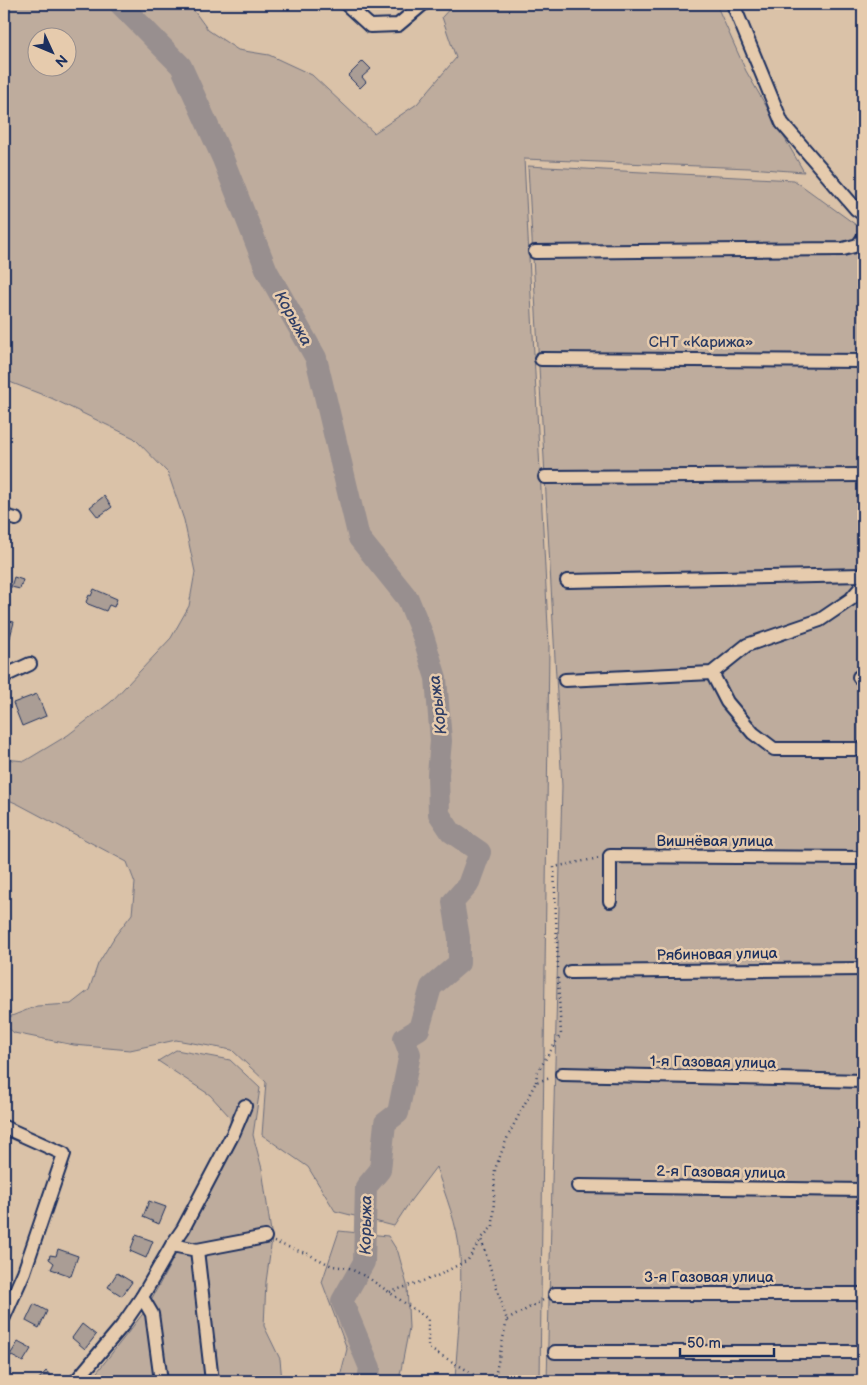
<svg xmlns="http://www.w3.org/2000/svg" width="867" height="1385" font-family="'Balsamiq Sans',sans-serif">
  <rect width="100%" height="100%" fill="#dac2a8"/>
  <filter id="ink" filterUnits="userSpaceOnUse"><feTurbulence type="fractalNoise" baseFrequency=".02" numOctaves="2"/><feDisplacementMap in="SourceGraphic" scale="10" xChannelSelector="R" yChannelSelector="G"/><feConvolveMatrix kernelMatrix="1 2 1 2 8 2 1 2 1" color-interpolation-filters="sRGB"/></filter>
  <g filter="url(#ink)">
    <g fill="#beac9d" stroke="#6c6e7e" fill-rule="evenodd">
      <path d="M4,4H189L208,30L238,50L269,55L312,75L374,133L417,104L456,58L442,17L454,4H716L746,71L804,172L749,168L524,159L549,646L540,1381H455C457,1340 463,1297 460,1255C458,1225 445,1195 436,1167L411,1200L394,1226L335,1211L308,1167L262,1135L266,1082L232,1050L176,1040L130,1050L74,1045L14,1033L4,1024V1019L37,1006L71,1004L89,990L98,964L115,936L132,914L135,883L127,862L18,804L4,798V759L25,761L68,735L111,702L171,638L189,606L195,572L184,520L168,473L134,438L51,398L7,381L4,377ZM38,38H68V68H38Z"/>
      <path d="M528,166L794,180L863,230V1381H547L562,786Z"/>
      <path d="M176,1050L230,1060L260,1088L253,1135L262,1169L272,1239L266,1282L264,1326L280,1359L282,1381H90L145,1311L232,1150L230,1117L210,1095L158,1061Z"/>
      <path d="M339,1231L388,1236L398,1252L407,1285L409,1328L399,1380L400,1381H339L347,1349L322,1282Z"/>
    </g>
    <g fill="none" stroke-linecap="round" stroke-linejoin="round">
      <path stroke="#988f8f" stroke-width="22" d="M120,4L181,66L223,159L267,271L316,358L359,538L408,599L423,636L436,678L441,741L438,774L439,814L451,832L480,852L468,885L453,902L459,938V963L431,987L419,1029L404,1038L410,1054L398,1113L385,1123L380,1170L366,1187L364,1262L342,1301L370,1368L368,1381"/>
    </g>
    <g fill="#aa9d95" stroke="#1b2f5e">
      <path d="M363,61L371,69L362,77L366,82L360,88L348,76Z"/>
      <path d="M104,496L112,507L98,517L90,507Z"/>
      <path d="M14,577L23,580L20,589L11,587Z"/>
      <path d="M94,589L117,599L114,607L109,605L106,611L88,604L86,602L89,595L91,596Z"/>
      <path d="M4,620L14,622L9,641L4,640V641Z"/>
      <path d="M37,694L46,716L22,726L13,703Z"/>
      <path d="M860,1088H863V1100H858Z"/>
      <path d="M149,1201L166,1207L159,1224L143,1217Z"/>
      <path d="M136,1235L153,1241L146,1258L130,1251Z"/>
      <path d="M58,1249L78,1256L71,1276L51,1269L54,1263L49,1259L50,1255L56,1256Z"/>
      <path d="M117,1273L132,1282L122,1296L108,1287Z"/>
      <path d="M34,1304L47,1311L39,1328L26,1321Z"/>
      <path d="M82,1324L96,1335L85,1349L72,1338Z"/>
      <path d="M18,1342L31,1349L23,1362L10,1355Z"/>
      <path d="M46,1371L57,1381H37Z"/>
    </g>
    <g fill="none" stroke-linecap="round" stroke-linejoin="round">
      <g stroke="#1b2f5e" stroke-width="16">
        <g id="minor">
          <path d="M346,4L370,26L398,25L423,4"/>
          <path d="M733,4L782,123L856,209L863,214"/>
          <path d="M535,252L843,249L858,245L863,238"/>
          <path d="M541,359L863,361"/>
          <path d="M545,477L863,475"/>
          <path d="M4,516L16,519"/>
          <path d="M567,581L863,575"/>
          <path d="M712,673L727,702L753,733L774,749H863"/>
          <path d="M4,676L30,664"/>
          <path d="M859,677H863"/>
          <path d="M565,680L712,673L747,645L820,620L851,599L863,585"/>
          <path d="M610,901V856L863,858"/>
          <path d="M570,972L863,969"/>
          <path d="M562,1074L863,1081"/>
          <path d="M4,1127L64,1154L24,1272L4,1317"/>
          <path d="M578,1186L863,1190"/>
          <path d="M172,1245L197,1250L212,1381"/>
          <path d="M197,1250L265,1237"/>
          <path d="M555,1294H863"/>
          <path d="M142,1297L152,1314L161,1381"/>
          <path d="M555,1352H863"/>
          <path d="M76,1381L122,1326L142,1297L172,1245L183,1229L234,1132L245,1106"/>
        </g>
      </g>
      <g stroke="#1b2f5e" stroke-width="2.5" stroke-dasharray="1 4" stroke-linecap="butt">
        <path d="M558,968L554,867L599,858"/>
        <path d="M536,1082L537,1073L561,1034L558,978"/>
        <path d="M274,1242L308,1254L332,1266L349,1268L370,1279L428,1319V1348L472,1373L478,1381"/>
        <path d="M390,1292L435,1277L468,1260L481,1239"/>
        <path d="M507,1320L545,1299"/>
        <path d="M494,1381L507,1320L481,1239L493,1226L495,1169L508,1136L536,1082L551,1078"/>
      </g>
      <use href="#minor" stroke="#e6cbad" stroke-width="12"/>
    </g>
  </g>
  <g text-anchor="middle" stroke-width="5" stroke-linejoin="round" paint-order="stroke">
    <g font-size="15" fill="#2b3c64" stroke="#e6cbad">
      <text x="701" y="347">СНТ «Карижа»</text>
    </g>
    <g font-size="15" fill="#1b2f5e" stroke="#e6cbad">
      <text x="715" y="846">Вишнёвая улица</text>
      <text transform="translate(717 954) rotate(-1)" y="5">Рябиновая улица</text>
      <text transform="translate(713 1062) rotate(1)" y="5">1-я Газовая улица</text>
      <text transform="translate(721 1172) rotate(1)" y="5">2-я Газовая улица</text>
      <text x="709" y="1282">3-я Газовая улица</text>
    </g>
    <g font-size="16" font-style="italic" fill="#2e3d65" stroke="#e6cbad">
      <text transform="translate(294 318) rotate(61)" y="6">Корыжа</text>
      <text transform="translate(437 705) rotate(-97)" y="6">Корыжа</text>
      <text transform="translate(365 1225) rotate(-89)" y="6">Корыжа</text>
    </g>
  </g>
  <rect width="867" height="1385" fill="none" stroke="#e6cbad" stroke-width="20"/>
  <rect x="10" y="10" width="847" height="1365" fill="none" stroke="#1b2f5e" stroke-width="2" filter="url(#ink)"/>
  <g transform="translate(52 52) rotate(134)"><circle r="24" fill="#e6cbad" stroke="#958d8d"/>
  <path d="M0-4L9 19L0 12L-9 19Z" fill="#1b2f5e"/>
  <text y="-8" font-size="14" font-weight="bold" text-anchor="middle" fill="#1b2f5e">N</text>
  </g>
  <path d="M680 1348v8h94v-8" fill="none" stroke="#1b2f5e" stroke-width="2.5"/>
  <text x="687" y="1348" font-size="15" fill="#1b2f5e" stroke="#e6cbad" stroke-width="4" paint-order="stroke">50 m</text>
</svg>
